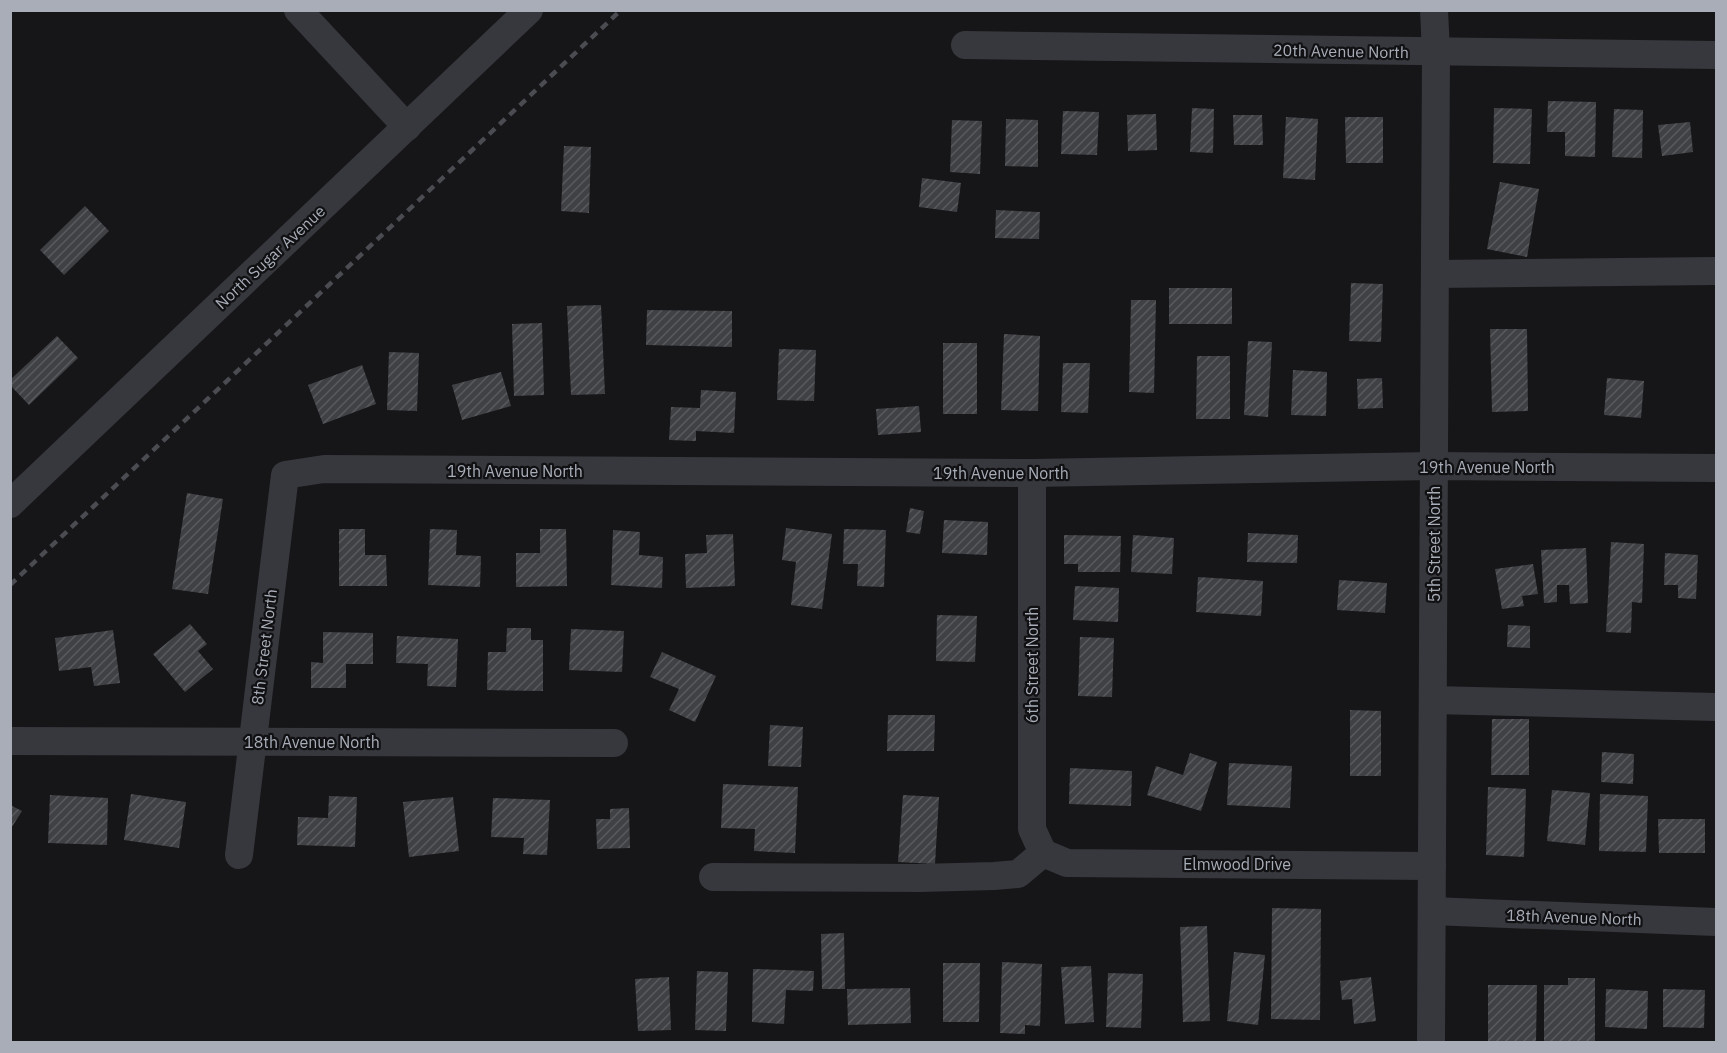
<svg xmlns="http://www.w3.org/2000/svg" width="1727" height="1053" font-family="'IBM Plex Sans',sans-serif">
  <defs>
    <pattern id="building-hatch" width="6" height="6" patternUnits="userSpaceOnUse" patternTransform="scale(1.5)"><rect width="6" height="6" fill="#404145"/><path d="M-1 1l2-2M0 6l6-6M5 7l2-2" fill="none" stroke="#595a5e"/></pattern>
  </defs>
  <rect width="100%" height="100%" fill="#161618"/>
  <g fill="url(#building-hatch)">
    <path d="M1548,101L1596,102L1595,157L1565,156V132H1547Z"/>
    <path d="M1192,108L1214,109L1213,153L1190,152Z"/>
    <path d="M1494,108L1532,109L1530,164L1493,163Z"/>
    <path d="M1614,109L1643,110L1642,158L1612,157Z"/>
    <path d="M1063,111L1099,112L1097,155L1061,154Z"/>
    <path d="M1156,114L1157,150L1128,151L1127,115Z"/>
    <path d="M1233,115H1262L1263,145H1234Z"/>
    <path d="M1286,117L1318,119L1315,180L1283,178Z"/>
    <path d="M1345,117H1383V163H1346Z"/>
    <path d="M1006,119L1038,120V167L1005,166Z"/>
    <path d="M952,120L982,121L980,174L950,172Z"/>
    <path d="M1690,122L1693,152L1662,156L1658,125Z"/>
    <path d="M564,146L591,147L589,213L561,211Z"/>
    <path d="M922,178L961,183L957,212L919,207Z"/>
    <path d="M1500,182L1539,189L1527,257L1487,249Z"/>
    <path d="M85,206L109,231L64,275L40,250Z"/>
    <path d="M996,210L1040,212L1039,239L995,238Z"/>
    <path d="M1351,283L1383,284L1381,342L1349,341Z"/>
    <rect x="1169" y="288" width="63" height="36"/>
    <path d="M1131,300H1156L1154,393L1129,392Z"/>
    <path d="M601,305L605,394L571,395L567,306Z"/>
    <path d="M647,310L732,311V347L646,345Z"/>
    <path d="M542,323L544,395L514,396L512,324Z"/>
    <path d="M1490,329H1527L1528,411L1492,412Z"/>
    <path d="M1004,334L1040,336L1038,411L1001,410Z"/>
    <path d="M57,336L78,358L29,405L10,385V380Z"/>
    <path d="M1248,341L1272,342L1268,417L1244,415Z"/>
    <rect x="943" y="343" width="34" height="71"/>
    <path d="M779,349L816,350L814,401L777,400Z"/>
    <path d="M389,352L419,353L417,411L387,410Z"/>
    <path d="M1197,356H1230V419H1196Z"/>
    <path d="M1063,363H1090L1088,413L1061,412Z"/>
    <path d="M362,365L376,404L323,424L308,385Z"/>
    <path d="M1293,370L1327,372L1326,416L1291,415Z"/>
    <path d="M501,372L511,406L462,420L452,385Z"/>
    <path d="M1382,378L1383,408L1358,409L1357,379Z"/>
    <path d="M1607,378L1644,381L1641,418L1604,415Z"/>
    <path d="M701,390L736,392L734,433L696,431V441L669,440L671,407L700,408Z"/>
    <path d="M919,406L921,432L878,435L876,409Z"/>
    <path d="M187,493L223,499L208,594L172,589Z"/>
    <path d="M910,508L924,511L920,534L906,532Z"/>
    <path d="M944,520L988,522L987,555L942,553Z"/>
    <path d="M786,528L832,534L822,609L791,605L796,562L782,560Z"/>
    <path d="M339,529H365V555H386L387,586H339Z"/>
    <path d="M430,529L457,530L456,555L481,556L480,587L428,585Z"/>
    <path d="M540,529H566L567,586L516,587V553H540Z"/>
    <path d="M844,529L886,530L884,587L857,586L858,564H843Z"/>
    <path d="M613,530L640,532L639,555L663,557L662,588L611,585Z"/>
    <path d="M1248,533L1298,535L1297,563L1247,562Z"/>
    <path d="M733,534L735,586L686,588L685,554L707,553L706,535Z"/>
    <path d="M1064,535L1121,536L1120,572H1078V564H1064Z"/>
    <path d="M1133,535L1174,538L1172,574L1131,572Z"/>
    <path d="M1611,542L1644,544L1642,603L1632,602L1631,633L1606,632Z"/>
    <path d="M1586,548L1588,603L1570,604L1569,585H1557V602L1544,603L1541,550Z"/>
    <path d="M1665,553L1698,555L1696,599L1678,598V585H1664Z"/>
    <path d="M1533,564L1538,594L1522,596L1524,606L1502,609L1495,569Z"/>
    <path d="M1198,577L1263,581L1261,616L1196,612Z"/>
    <path d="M1339,580L1387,583L1385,613L1337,610Z"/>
    <path d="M1075,586L1119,588L1118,622L1073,620Z"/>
    <path d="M937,615L977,616L975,662L936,661Z"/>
    <path d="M190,624L207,644L198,651L213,669L185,692L153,654Z"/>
    <path d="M1508,625L1530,626V648L1507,647Z"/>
    <path d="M507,628H531V640H543V691L487,690L488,652H506Z"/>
    <path d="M571,629L624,631L622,672L569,670Z"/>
    <path d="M113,630L120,683L94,686L91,667L59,671L55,638Z"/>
    <path d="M323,632L373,633V664H346V688H311V662L323,663Z"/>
    <path d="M397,636L458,639L456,687L427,686L428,664L396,663Z"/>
    <path d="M1080,637L1114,638L1112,697L1078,696Z"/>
    <path d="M662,652L716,676L695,722L669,710L679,689L650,677Z"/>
    <path d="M1350,710L1381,711V776H1350Z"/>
    <path d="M888,715H935L934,751H887Z"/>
    <path d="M1492,719H1529V775H1491Z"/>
    <path d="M770,725L803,727L801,767L768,766Z"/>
    <path d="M1602,752L1634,754L1633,784L1601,782Z"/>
    <path d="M1190,753L1217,762L1201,811L1147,795L1156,766L1183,775Z"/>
    <path d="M1229,763L1292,766L1290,808L1227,805Z"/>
    <path d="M1070,768L1132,771L1131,806L1069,804Z"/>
    <path d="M723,784L798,787L795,853L754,851L755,829L721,828Z"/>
    <path d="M1488,787L1526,789L1524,857L1486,855Z"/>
    <path d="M1552,790L1590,793L1585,845L1547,841Z"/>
    <path d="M131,794L186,802L179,848L124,840Z"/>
    <path d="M1600,794L1648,796L1646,852L1599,851Z"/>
    <path d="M50,795L108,798L107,845L48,843Z"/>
    <path d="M903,795L939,797L935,864L898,862Z"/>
    <path d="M329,796L357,797L355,847L297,845L298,817L328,818Z"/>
    <path d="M453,797L459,851L409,857L403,802Z"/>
    <path d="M493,798L550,800L547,855L523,854L524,838L491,837Z"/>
    <path d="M10,805L22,811L10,830Z"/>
    <path d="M629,808L630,848L597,849L596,819H610V809Z"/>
    <path d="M1658,819H1705V853H1659Z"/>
    <path d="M1272,908L1321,909L1320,1020L1271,1019Z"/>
    <path d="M1207,926L1210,1021L1183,1022L1180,927Z"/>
    <path d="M844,933L845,989H822L821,934Z"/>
    <path d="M1234,952L1265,955L1258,1025L1227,1021Z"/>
    <path d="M1002,962L1042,964L1040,1026L1025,1025V1034L1000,1033Z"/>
    <path d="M943,963H980L979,1022H943Z"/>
    <path d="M1091,966L1094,1022L1065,1024L1061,967Z"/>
    <path d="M753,969L814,971L813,991L786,990L784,1024L752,1022Z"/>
    <path d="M697,971L728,972L726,1031L695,1030Z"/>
    <path d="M1108,973L1143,974L1141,1028L1106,1027Z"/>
    <path d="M669,977L671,1030L638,1031L635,979Z"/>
    <path d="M1371,977L1376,1021L1354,1024L1352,999L1342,1000L1340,981Z"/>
    <path d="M1568,978H1595V1042H1544V985H1568Z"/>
    <path d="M1488,985H1537L1536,1042H1488Z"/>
    <path d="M910,988L911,1023L848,1025L847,989Z"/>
    <path d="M1606,989L1648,991L1647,1029L1605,1027Z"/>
    <path d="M1663,989L1705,990L1704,1028L1663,1027Z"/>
  </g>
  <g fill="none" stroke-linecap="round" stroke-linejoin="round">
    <g stroke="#37383d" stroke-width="28">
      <path d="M298,10L407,127"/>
      <path d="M965,45L1716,55"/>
      <path d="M1435,274L1716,271"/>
      <path d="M1032,473V829L1043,853"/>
      <path d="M10,504L529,10"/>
      <path d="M1433,700L1716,707"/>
      <path d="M11,741L614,743"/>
      <path d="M1043,853L1067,863L1432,866"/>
      <path d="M239,855L285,475L324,469L1032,473L1434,466L1716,468"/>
      <path d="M713,877L920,878L994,876L1018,874L1043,853"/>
      <path d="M1432,911L1716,922"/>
      <path d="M1431,1042L1436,52L1434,10"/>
    </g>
    <path stroke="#4a4c52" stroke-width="4.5" stroke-dasharray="8 6" stroke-linecap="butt" d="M10,585L621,10"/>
  </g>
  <g text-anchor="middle" stroke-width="4.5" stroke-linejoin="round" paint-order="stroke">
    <g font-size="16" fill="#a8adb8" stroke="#111113">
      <text transform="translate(1341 51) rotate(1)" y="6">20th Avenue North</text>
      <text transform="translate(270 257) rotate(-43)" y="6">North Sugar Avenue</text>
      <text x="1487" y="473">19th Avenue North</text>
      <text x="515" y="477">19th Avenue North</text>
      <text x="1001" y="479">19th Avenue North</text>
      <text transform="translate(1434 544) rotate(-90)" y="6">5th Street North</text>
      <text transform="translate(264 647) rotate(-83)" y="6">8th Street North</text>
      <text transform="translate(1032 665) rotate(-90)" y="6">6th Street North</text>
      <text x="312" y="748">18th Avenue North</text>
      <text x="1237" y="870">Elmwood Drive</text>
      <text transform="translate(1574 917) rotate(2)" y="6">18th Avenue North</text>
    </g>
  </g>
  <rect width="1727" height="1053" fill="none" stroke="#a8adb8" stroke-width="24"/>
</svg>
